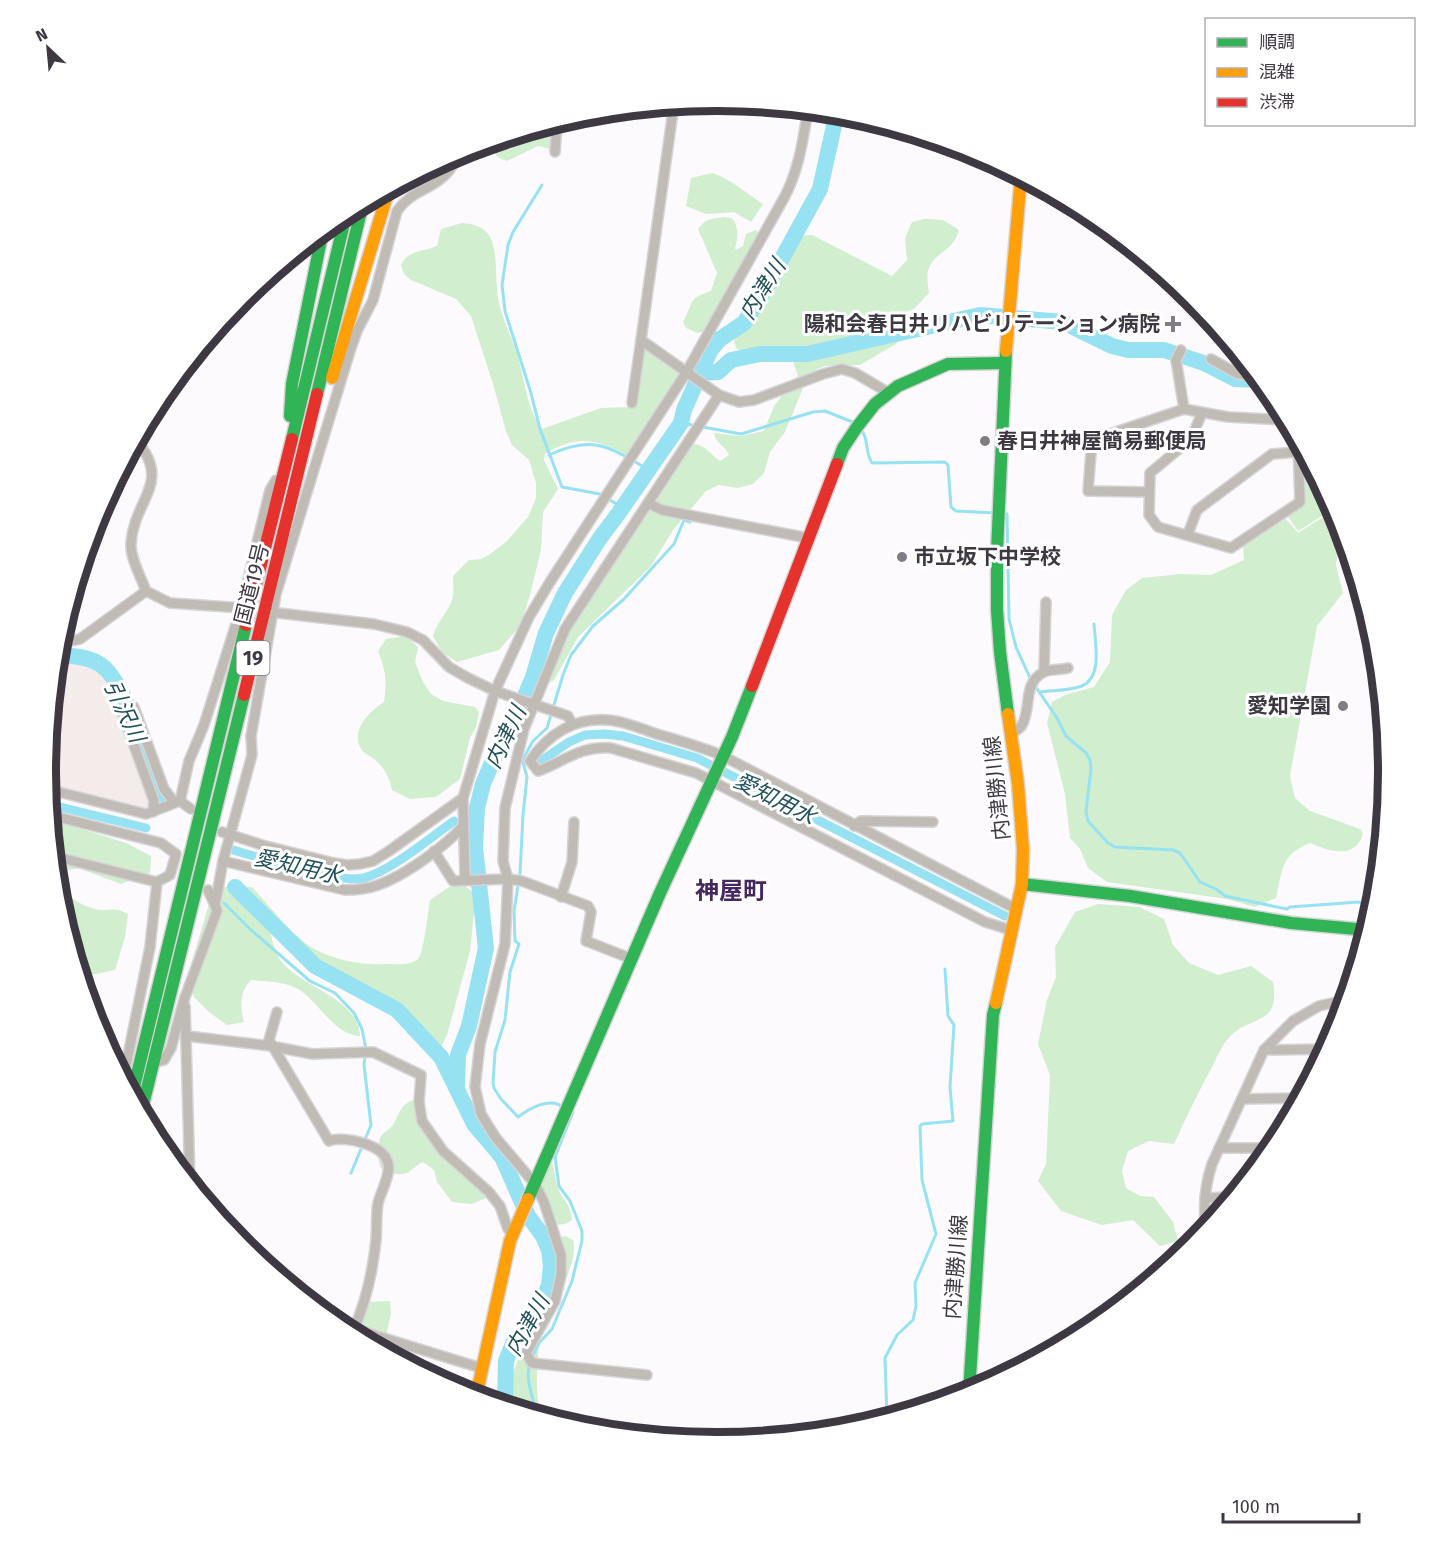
<svg xmlns="http://www.w3.org/2000/svg" width="1433" height="1543" font-family="'Fira Sans','Noto Sans JP',sans-serif">
  <rect width="100%" height="100%" fill="#fcfafd"/>
  <path fill="#f4ebeb" d="M67,659L86,664L99,671L106,676L114,690L152,802L149,811L47,787L45,771L56,660Z"/>
  <g fill="#d1eece">
    <path d="M553,123L551,149L538,146L507,161C496,158 492,152 491,142L504,138L514,141L524,139L531,129Z"/>
    <path d="M712,173C731,179 746,193 763,204L751,222L734,212L706,214L686,206L691,178Z"/>
    <path d="M724,217L732,218C739,227 738,238 735,248L736,250L743,246L746,234L756,230L760,235L705,331L698,333L686,328L683,322C694,302 687,299 711,291L717,273L698,229C704,219 714,218 724,217Z"/>
    <path d="M925,219L943,220L959,230C953,252 936,251 929,268C926,275 928,286 929,293L914,309L891,317L887,322L891,333L899,338L896,344L860,365L825,366L817,369L808,376L785,432L770,452L764,473L753,484L738,488L719,485L706,491L673,530L651,566L578,637L554,680L547,684L559,650L568,634L635,532L659,491L692,444C705,444 710,454 720,461L729,455C726,446 715,443 714,433L741,436L764,431L774,406L798,376L789,349L745,352L737,349L734,342L736,334L761,304L793,246L802,236L812,235L892,276L907,260L905,238L912,222Z"/>
    <path d="M462,223C473,224 484,226 490,237C498,251 495,280 498,297C501,317 511,335 517,354C525,379 526,408 542,429L601,408L631,407L637,401L643,352L646,350L677,371L679,378L629,456C597,439 577,434 545,454L544,460L558,489L543,512L541,550L530,595L520,626L499,650L457,662L442,652L433,636C437,621 451,609 453,596C454,590 453,582 453,576L469,560L481,559L489,555L507,541L528,517L536,498V483L529,460L512,445L506,431L493,384L471,316L456,299L411,280L404,274L401,265C408,250 423,252 437,246L441,229Z"/>
    <path d="M277,268L271,282L251,298L238,318L220,324L242,296Z"/>
    <path d="M1303,472H1314L1333,509L1298,531L1286,514L1303,503Z"/>
    <path d="M1334,510L1347,548L1337,557L1336,565L1343,593L1317,626L1290,776L1295,798L1310,811L1360,829L1363,834C1355,860 1329,851 1310,843C1280,855 1283,870 1276,898L1255,907L1227,899L1107,882L1088,868L1080,849L1070,838L1065,794L1047,723L1052,702L1065,695L1094,687L1110,662L1112,615L1126,590L1142,578L1180,574L1211,575L1244,560L1243,546L1286,519L1298,533Z"/>
    <path d="M406,636L418,647L415,662L423,682L431,694L443,701L475,707L479,712L476,727L470,738L460,779L436,797L410,799L392,790C389,776 384,767 373,758C370,756 363,753 361,749C350,730 370,711 384,702C387,681 386,671 378,651L386,639Z"/>
    <path d="M50,819L126,843L151,856L150,873L121,884L78,868L55,873Z"/>
    <path d="M463,885L476,894L470,951L447,1035L440,1049L428,1053L407,1033L389,997C344,980 311,962 278,926L270,928C271,938 275,952 280,960C300,987 359,998 360,1036C335,1035 320,1004 301,991C287,981 267,982 251,980C239,993 240,1005 244,1022L227,1025L209,1012L194,997L187,978L211,897L225,887H252C268,904 289,931 307,944C326,959 363,966 387,964C396,964 410,966 418,959C424,953 428,911 430,900L449,887Z"/>
    <path d="M56,888C68,895 81,906 95,909C108,912 114,906 128,914L125,937L115,970L81,977L58,902Z"/>
    <path d="M1098,904L1139,907L1164,919L1173,945L1189,963L1218,975L1251,966L1273,982C1281,1029 1248,1013 1227,1040C1221,1047 1217,1057 1213,1065C1199,1091 1186,1117 1174,1144L1149,1141L1128,1151L1122,1171L1126,1188L1140,1196L1154,1197L1173,1222L1178,1241L1160,1246L1133,1220L1102,1225L1061,1211L1038,1181L1046,1164L1050,1075L1038,1044L1047,1000L1056,977L1055,947L1075,912Z"/>
    <path d="M413,1100L420,1126L436,1148L484,1194L486,1198L472,1204L452,1202L437,1182L434,1170L423,1162C415,1165 411,1173 403,1174C399,1175 388,1173 384,1171C376,1166 377,1141 382,1135C385,1131 390,1129 393,1125C399,1115 400,1105 413,1100Z"/>
    <path d="M552,1163C555,1170 555,1180 558,1188C563,1201 571,1204 572,1220L565,1224L556,1225C548,1205 533,1182 552,1163Z"/>
    <path d="M565,1236L573,1240C580,1266 546,1314 540,1341C535,1365 537,1392 539,1416L509,1407C507,1371 528,1342 539,1309C547,1288 549,1267 551,1244L557,1238Z"/>
    <path d="M390,1301L391,1314L386,1336L359,1329L366,1302Z"/>
  </g>
  <g fill="none" stroke-linecap="round" stroke-linejoin="round">
    <g stroke="#96e2f2" stroke-width="3">
      <path d="M542,185L513,232L508,245L502,285L505,311L531,393L540,429L562,487L600,494L623,508"/>
      <path d="M1235,370L1247,365"/>
      <path d="M681,423L741,434L813,412L825,411L855,423"/>
      <path d="M860,428C870,440 864,451 872,463L945,462L948,465L951,507L956,511L995,513"/>
      <path d="M549,455C594,434 609,447 649,470"/>
      <path d="M1001,514H1007L1009,619L1016,647L1031,680L1057,718L1066,736L1086,753L1090,760L1091,769L1086,811L1088,821L1108,843L1115,847L1173,850L1180,853L1200,882L1216,889L1225,896L1287,909L1290,907L1359,902L1369,907"/>
      <path d="M1039,692C1052,690 1069,691 1082,686C1103,677 1095,642 1094,624"/>
      <path d="M224,903L251,930L310,981L335,993L354,1013L362,1029L366,1049L364,1065L371,1125L351,1173"/>
      <path d="M564,1108C551,1096 530,1108 518,1117L501,1099L494,1088L493,1083L495,1052L505,1020L510,972L519,944L515,941L514,911L520,873L523,815L527,777L523,762L524,757L533,741L547,728L563,675L571,655L593,626L624,599L674,544L684,520L690,522L691,516"/>
      <path d="M213,1212H226L240,1244"/>
      <path d="M532,1357L539,1343L552,1329L572,1281L582,1241V1231L570,1201L559,1186L555,1157L573,1112L570,1111"/>
      <path d="M530,1363C524,1382 535,1397 535,1415"/>
      <path d="M887,1418L885,1358L897,1335L913,1320L916,1306L915,1283L936,1234L922,1180L920,1126L922,1124L953,1121L950,1087L954,1025L948,1016L945,969"/>
    </g>
    <g stroke="#96e2f2" stroke-width="9">
      <path d="M538,763L569,742L585,735L604,734L623,736L697,758L1005,916"/>
      <path d="M48,804L146,828"/>
      <path d="M233,850C261,858 339,884 364,878C391,871 431,837 454,821"/>
    </g>
    <g stroke="#96e2f2" stroke-width="16">
      <path d="M700,373L718,372L731,360L760,354H807L980,315L1063,322L1112,346L1128,350H1164L1204,363L1235,379L1260,380"/>
      <path d="M56,656C72,655 88,656 101,665C127,683 151,771 162,803"/>
      <path d="M235,887L315,966L397,1010L441,1057L474,1124L502,1157L528,1216L543,1236L549,1250L551,1266L549,1285L541,1305L529,1325L514,1341L506,1361L505,1406"/>
      <path d="M457,1089L458,1055L469,1026L486,948L475,847L477,808L483,784L502,739L514,722L533,677L546,633L565,593L600,538L618,514L681,423L684,410L710,351L720,339L744,323L767,286L820,189L837,112"/>
    </g>
    <g stroke="#d6d4d7" stroke-width="12">
      <g id="street">
        <path d="M674,104L641,340L719,395L739,402L754,400L823,374L842,369L855,373L889,393"/>
        <path d="M794,108L866,118"/>
        <path d="M555,152L557,122"/>
        <path d="M1181,350L1176,360L1184,409"/>
        <path d="M1211,359L1238,374L1257,376"/>
        <path d="M632,403L641,340"/>
        <path d="M1202,413L1191,439L1150,473L1149,515L1158,527L1231,548L1300,502L1298,441"/>
        <path d="M1003,438L1092,440L1088,491L1149,492"/>
        <path d="M136,440C173,483 134,499 131,543C130,558 141,577 146,591L170,603L244,608"/>
        <path d="M1092,440L1184,409L1228,417L1286,420"/>
        <path d="M648,503L662,510L808,538"/>
        <path d="M1188,534L1197,510L1272,454L1298,452"/>
        <path d="M269,612L374,624L407,632L423,640L449,667L468,678L495,691L568,716L572,724"/>
        <path d="M58,644L80,639L146,591"/>
        <path d="M1044,672L1046,602"/>
        <path d="M134,707L164,789L174,802"/>
        <path d="M122,712L154,801L153,812"/>
        <path d="M1011,734C1015,731 1020,729 1022,725C1032,708 1022,683 1044,672C1050,669 1061,670 1068,668"/>
        <path d="M47,789L146,814L180,801L189,761L204,725L241,608L270,490L276,480"/>
        <path d="M180,801L191,809"/>
        <path d="M50,815L161,843L176,854L170,875L157,882L53,856"/>
        <path d="M854,826L861,821L933,822"/>
        <path d="M222,832L262,845L334,863L347,865L360,864L373,861L389,851L463,798"/>
        <path d="M434,851L453,881L508,879L522,881L588,906L591,912L586,941L632,959"/>
        <path d="M223,861L345,890C356,890 367,889 378,885C404,876 446,846 464,825"/>
        <path d="M465,879L463,798L495,691L529,617L550,582L686,373L784,198C799,170 803,140 808,109"/>
        <path d="M208,890L215,905"/>
        <path d="M561,897L572,862L574,822"/>
        <path d="M1011,930L985,922L696,773L611,748C578,746 566,761 538,771L530,761C548,734 575,717 608,720C624,721 642,729 657,734C680,741 702,747 723,756L1016,909"/>
        <path d="M185,1006L190,1184"/>
        <path d="M277,1012L269,1040L329,1141C345,1135 384,1145 388,1163C391,1175 381,1191 378,1203C376,1215 377,1228 376,1240C373,1270 366,1301 354,1329"/>
        <path d="M187,1036L271,1046L312,1054L373,1052L421,1075L419,1102L422,1121L443,1151L489,1192L500,1206L508,1229L513,1235"/>
        <path d="M1264,1050L1326,1049"/>
        <path d="M153,1063L164,1060L171,1048L184,1000L217,911L215,905L223,861L252,755L251,736L276,594L350,351L357,331L373,300L397,211C411,191 428,191 444,176C452,169 456,160 460,151"/>
        <path d="M123,1080L150,947L157,882"/>
        <path d="M1242,1099L1300,1098"/>
        <path d="M1219,1148H1272"/>
        <path d="M1205,1198L1231,1197"/>
        <path d="M1206,1229C1203,1207 1205,1185 1212,1164L1264,1050L1293,1021L1319,1006L1345,1000"/>
        <path d="M335,1323L481,1368"/>
        <path d="M647,1375L532,1363L526,1353L555,1301L561,1275V1255L544,1202L535,1184L496,1138L489,1127L481,1114L475,1087L480,1044L505,944L508,879L503,861L505,808L524,729L565,629L719,395"/>
      </g>
    </g>
    <g stroke="#d6d4d7" stroke-width="15">
      <g id="fast">
        <path d="M413,176L414,175"/>
        <path d="M1006,351L997,551V610L1000,652L1008,714"/>
        <path d="M317,394L363,203"/>
        <path d="M290,416L292,384L323,230"/>
        <path d="M292,439L347,211"/>
        <path d="M837,464L843,448L857,427L875,404L898,386L948,364L1005,363"/>
        <path d="M1022,884L1130,896L1291,923L1367,930"/>
        <path d="M132,1095L246,625"/>
        <path d="M141,1113L244,695"/>
        <path d="M528,1199L660,893L732,737L752,686"/>
        <path d="M969,1393L993,1015L996,1003"/>
      </g>
    </g>
    <g stroke="#d6d4d7" stroke-width="15">
      <g id="slow">
        <path d="M1006,351L1021,177"/>
        <path d="M332,378L389,189"/>
        <path d="M996,1003L1022,884L1023,849L1018,784L1008,714"/>
        <path d="M476,1397L510,1241L528,1199"/>
      </g>
    </g>
    <g stroke="#d6d4d7" stroke-width="15">
      <g id="jam">
        <path d="M246,625L292,439"/>
        <path d="M752,686L837,464"/>
        <path d="M244,695L317,394"/>
      </g>
    </g>
    <use href="#street" stroke="#c0bbb4" stroke-width="9"/>
    <use href="#fast" stroke="#30b455" stroke-width="12"/>
    <use href="#slow" stroke="#ff9f0a" stroke-width="12"/>
    <use href="#jam" stroke="#e5322d" stroke-width="12"/>
  </g>
  <g fill="#807c84" stroke="#fff" stroke-width="2">
    <path d="M1170 315h6v6h6v6h-6v6h-6v-6h-6v-6h6z"/>
    <circle cx="985" cy="441" r="6"/>
    <circle cx="902" cy="557" r="6"/>
    <circle cx="1343" cy="706" r="6"/>
  </g>
  <g text-anchor="middle" stroke-width="6" stroke-linejoin="round" paint-order="stroke">
    <rect fill="#fff" stroke="#78747b" stroke-width="1.5" x="236.5" y="641" width="33" height="34" rx="4.5"/>
    <g font-size="20" font-weight="bold" fill="#3e3843">
      <text x="253" y="665">19</text>
    </g>
    <g font-size="21" font-weight="bold" fill="#3e3843" stroke="#fff" text-anchor="end">
      <text x="1160" y="331">陽和会春日井リハビリテーション病院</text>
      <text x="997" y="448" text-anchor="start">春日井神屋簡易郵便局</text>
      <text x="914" y="564" text-anchor="start">市立坂下中学校</text>
      <text x="1331" y="713">愛知学園</text>
    </g>
    <g font-size="21" fill="#3e3843" stroke="#fff">
      <text transform="translate(252 584) rotate(-76)" y="7">国道19号</text>
      <text transform="translate(997 788) rotate(-96)" y="7">内津勝川線</text>
      <text transform="translate(956 1267) rotate(-86)" y="7">内津勝川線</text>
    </g>
    <g font-size="22" font-style="italic" fill="#21515b" stroke="#fff">
      <text transform="translate(762 289) rotate(-58)" y="8">内津川</text>
      <text transform="translate(125 711) rotate(65)" y="8">引沢川</text>
      <text transform="translate(505 737) rotate(-65)" y="8">内津川</text>
      <text transform="translate(775 798) rotate(27)" y="8">愛知用水</text>
      <text transform="translate(298 866) rotate(13)" y="8">愛知用水</text>
      <text transform="translate(527 1325) rotate(-61)" y="8">内津川</text>
    </g>
    <g font-size="24" font-weight="bold" fill="#462861" stroke="#fff">
      <text x="731" y="899">神屋町</text>
    </g>
  </g>
  <path d="M0 0H1433V1543H0ZM716 111H718A660 660 0 0 1 1378 771V772A660 660 0 0 1 718 1432H716A660 660 0 0 1 56 772V771A660 660 0 0 1 716 111Z" fill="#fff" fill-rule="evenodd"/>
  <path fill="none" stroke="#3e3843" stroke-width="8" d="M716 111H718A660 660 0 0 1 1378 771V772A660 660 0 0 1 718 1432H716A660 660 0 0 1 56 772V771A660 660 0 0 1 716 111Z"/>
  <rect x="1205" y="18" width="210" height="108" fill="#ffffff" stroke="#b2afb4" stroke-width="1.5"/>
  <rect x="1217" y="38" width="30" height="9" fill="#30b455" stroke="#b2afb4" stroke-width="1.5"/>
  <text x="1259" y="48" font-size="18" fill="#3e3843">順調</text>
  <rect x="1217" y="68" width="30" height="9" fill="#ff9f0a" stroke="#b2afb4" stroke-width="1.5"/>
  <text x="1259" y="78" font-size="18" fill="#3e3843">混雑</text>
  <rect x="1217" y="98" width="30" height="9" fill="#e5322d" stroke="#b2afb4" stroke-width="1.5"/>
  <text x="1259" y="108" font-size="18" fill="#3e3843">渋滞</text>
  <g transform="translate(48 48) rotate(334)" stroke="#ffffff" stroke-width="4.5" paint-order="stroke">
  <path d="M0-4.5L10 22L0 15L-10 22Z" fill="#3e3843"/>
  <text y="-9" font-size="16" font-weight="bold" text-anchor="middle" fill="#3e3843">N</text>
  </g>
  <path d="M1223 1513v9h136v-9" fill="none" stroke="#3e3843" stroke-width="3"/>
  <text x="1232" y="1513" font-size="18" fill="#3e3843" stroke="#ffffff" stroke-width="4.5" paint-order="stroke">100 m</text>
</svg>
